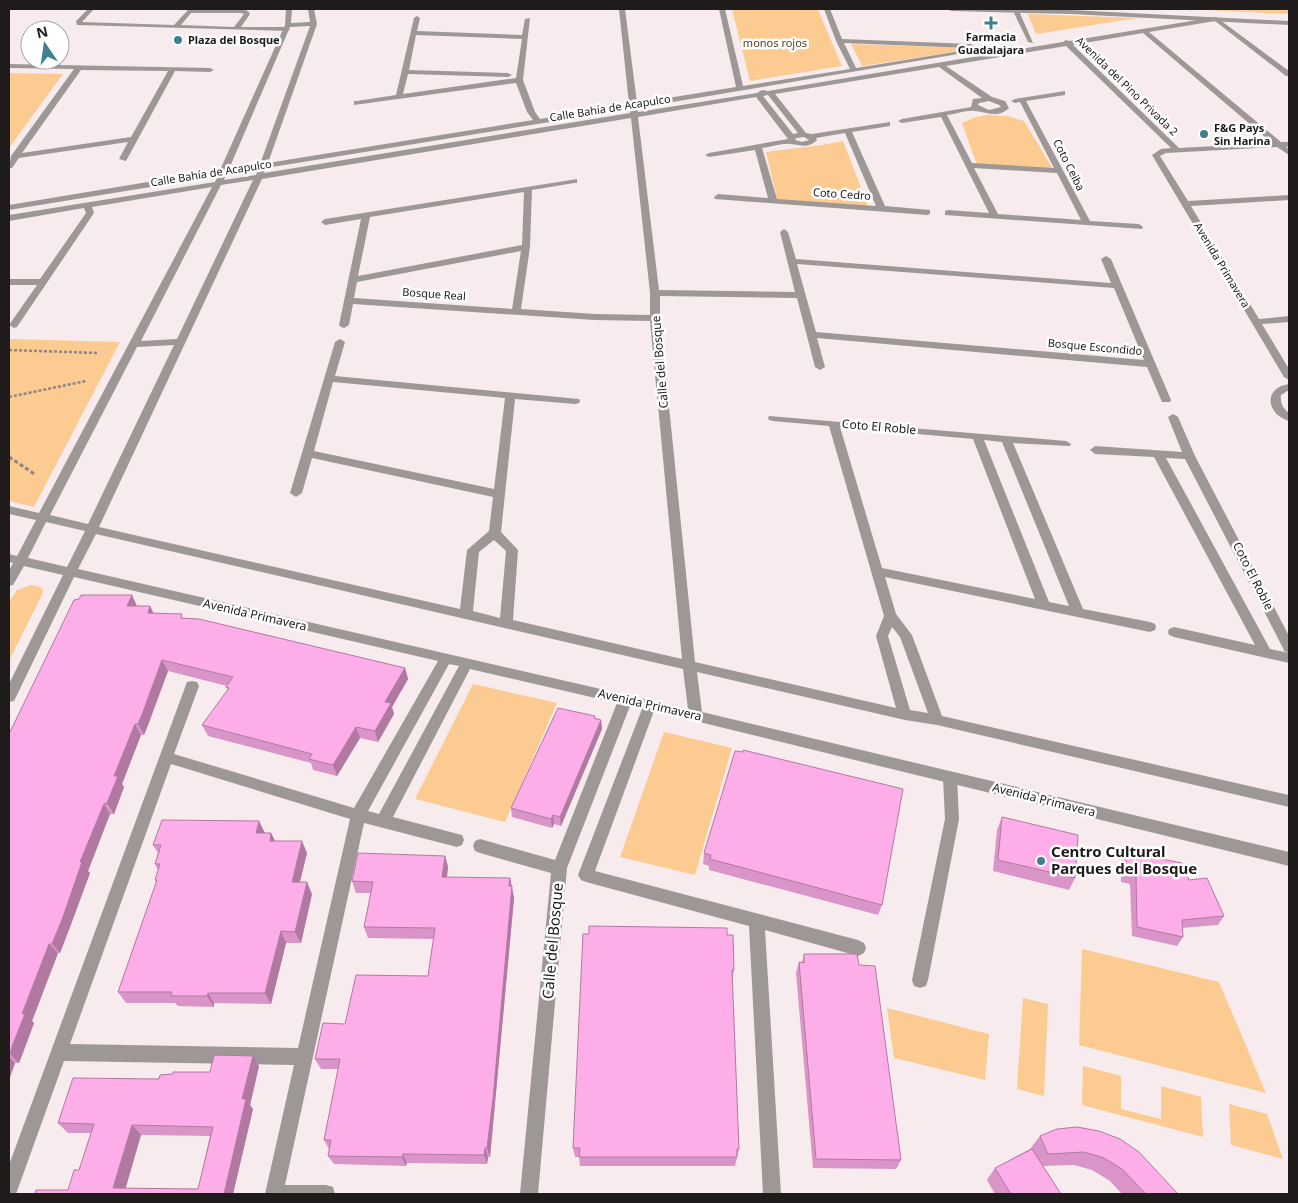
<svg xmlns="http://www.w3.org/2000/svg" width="1298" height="1203" font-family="'Noto Sans',sans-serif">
  <rect width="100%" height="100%" fill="#f7ebed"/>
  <g fill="#fccb92">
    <path d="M732,9L818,10L842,66L750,81Z"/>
    <path d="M1187,9H1289V14Z"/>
    <path d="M1028,14L1137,18L1036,34Z"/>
    <path d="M851,44L979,48L862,66Z"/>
    <path d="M9,73L63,74L9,148Z"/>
    <path d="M987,115L1007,116L1024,121L1053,169L977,165L962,123L976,117Z"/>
    <path d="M843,141L868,206L778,202L766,152C792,148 817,147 843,141Z"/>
    <path d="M9,339L120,342L34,507L9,501Z"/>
    <path d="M31,585L38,586L43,590L42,595L9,661V602L17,590Z"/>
    <path d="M473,684L557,703L505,822L415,799Z"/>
    <path d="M664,732L732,748L695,875L620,857Z"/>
    <path d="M1082,949L1219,982L1266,1093L1079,1045Z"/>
    <path d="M1023,998L1048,1004L1044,1096L1017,1089Z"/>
    <path d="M887,1008L989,1034L985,1080L894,1058Z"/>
    <path d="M1083,1066L1121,1076V1109L1161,1119V1086L1201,1097L1203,1137L1082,1105Z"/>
    <path d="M1229,1104L1267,1114L1283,1159L1231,1145Z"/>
  </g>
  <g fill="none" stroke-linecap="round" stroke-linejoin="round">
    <g stroke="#8d8586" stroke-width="2.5" stroke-dasharray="3 2" stroke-linecap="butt">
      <path d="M9,350L98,353"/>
      <path d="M9,397L86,381"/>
    </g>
    <path stroke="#8d8586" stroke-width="3" stroke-dasharray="4 2.5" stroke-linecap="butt" d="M9,457L36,475"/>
    <g fill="#9d9896" fill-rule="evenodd">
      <path d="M88,9H94L82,22L174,25L189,9H241L248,11L250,14L241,27H287L290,29L287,31L77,25L76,21ZM191,13H241L244,14L234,27L181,25Z"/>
      <path d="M950,772L955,774L957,778L959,819L928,980L926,986L920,988L914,986L912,980L945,819L943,778L945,774Z"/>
    </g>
    <g fill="#9d9896" fill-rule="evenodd">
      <path d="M286,9H292L291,23L310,22L308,9H314L317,24L268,163L533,120L527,112L516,83L354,105V101H357L396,95L414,18L417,16L420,18L417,31L522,35L525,19L530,18L523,80L535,112L540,119L629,104L619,9H625L637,103L736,87L719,9H725L743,86L850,69L836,41L824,9H830L842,39L971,44L974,46L971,48L844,43L856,68L991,46L994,48L637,108L638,112L757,93L762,90L768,91L1063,42L1066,40L1069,41L1216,17L1289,71V76H1286L1215,21L1149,32L1281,142H1289V146L1286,147L1289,149V155L1277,147L1166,153L1160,156L1188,201L1289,195V200L1191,206L1259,319L1289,316V322L1262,324L1289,369V380L1284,377L1152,155L1161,149L1171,148L1066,46L946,66L992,97L1005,101L1009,108C997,119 988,112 975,111C967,110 956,114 947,115L972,163L1054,168L1020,102L1015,103L1011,101L1015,99L1065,91V95L1026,101L1090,221L1139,224L1143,227L1142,229L945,215V211L948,210L989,213L941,117L902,123L898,121L902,119L971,107L973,99L982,98L939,67L775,94L806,133L812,134L890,122V126L852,132L885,206L930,210V214L927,215L715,199L714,197L718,194L768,198L755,150L709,157L705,155L709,153L788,139L756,97L638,117L659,290L795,292L780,232L784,229L788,232L796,259L1111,283L1101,259L1106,256L1111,259L1171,400L1170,402H1162L1147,367L817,338L825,367L820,370L815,367L797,298L660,296V318L695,662L896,708L876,636L884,616L829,426L773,421L769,420L768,418L769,416L1066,441L1071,444L1070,446L1013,443L1083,609L1150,622L1155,624L1156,627L1155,630L1150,632L885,577L896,614L912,635L942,716L1289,795V807L937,725L905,720L697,672L702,712L1289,852V866L654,711L595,871L858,940L864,943L866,948L864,953L858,956L765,930L781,1194H763L749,926L586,882L581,880L578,875L642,709L630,706L567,868L538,1194H520L551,873L480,853L475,851L473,846L475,841L480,839L555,860L617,703L470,669L393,817L462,835L464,840L462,845L457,847L364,823L285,1185H326L333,1187L335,1194H265L294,1065L64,1061L16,1194H9V1165L187,682L192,681L197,682L199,686L174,754L354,808L438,661L74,577L16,697L14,701L9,702V684L63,575L24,566L13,585L9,586V571L13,563L9,562V554L17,556L36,520L9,514V506L39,513L212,187L92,207L94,213L17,327L14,328L9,325L37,285H9V279H40L86,213L84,208L9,221V215L215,182L218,176L9,210V205L220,170L285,25ZM310,26L260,164L229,169L290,27ZM1143,33L1272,143L1179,148L1073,45ZM416,35L522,39L516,78L403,94L408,74L508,77L512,75L508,73L409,70ZM768,95L798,133L793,134L763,96ZM989,101L999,105L1001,107L989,110L978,105L979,103ZM630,109V113L264,173L266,168ZM631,118L650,293V315L595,314L521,309L530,247L532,190L574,183H577V179L325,219L321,222L325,225L361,219L339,325L341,327L344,328L349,325L353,304L595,320L650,321L682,659L513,620L518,550L501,532L515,399L575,404L579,403L580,401L579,399L335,376L345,342L340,339L335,342L290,493L296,497L302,493L312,458L493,497L489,531L467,550L460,609L99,527L262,179ZM845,133L876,206L777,199L762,148C771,147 782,143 791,144C801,145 808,149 817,140L816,138ZM804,137L809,140L802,142L795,140L796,138ZM974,168L1057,173L1081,220L998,214ZM258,169L256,175L224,180L226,174ZM253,180L177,339L141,341L221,185ZM524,192L522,245L358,276L370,217ZM521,251L512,309L354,298L357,282ZM797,264L1114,288L1144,360L816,332ZM174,345L88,524L50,515L137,347ZM333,382L505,398L494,489L314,451ZM840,427L973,439L1035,599L882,568ZM984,440L1002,442L1069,606L1049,602ZM46,522L85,531L67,567L28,558ZM96,534L683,669L688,709L78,569ZM494,540L506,551L500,618L473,611L479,552ZM892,627L900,637L928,713L910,710L888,636ZM449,664L459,666L379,814L368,811ZM171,764L350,819L298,1048L70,1044Z"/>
      <path d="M1016,9L1019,11L1033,43L1028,42L1013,11Z"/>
      <path d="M9,64L210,68L214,70L210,72L175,71L126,161L119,159L128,142L19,158L12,168H9L11,156L74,69L9,68ZM81,70L168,71L131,137L22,153Z"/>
      <path d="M1289,384V390L1281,395C1280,403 1283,408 1289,413V421C1267,415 1262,388 1289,384Z"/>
      <path d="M1173,414L1178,417L1195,456L1289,636V653L1284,651L1283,648L1185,459L1166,458L1270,649L1289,653V663L1174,637L1169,635L1168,632L1169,629L1174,627L1255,645L1154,457L1095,454L1090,450L1095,446L1182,452L1168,417Z"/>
    </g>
    <path fill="#9d9896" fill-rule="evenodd" d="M948,9L1071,10L1289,21V25L1071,14L951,11Z"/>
  </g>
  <g fill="#da95c8" fill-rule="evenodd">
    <path d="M137,606H150L153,613L184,618L405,668L408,679L392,707L394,714L378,742L360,738L337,776L313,770L311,763L208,736L202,725L228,690L226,687L227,686L168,671L149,723L144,735H141L122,784L124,787L114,814H110L88,871L90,873L70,927L60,953H58L32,1021L34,1023L23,1053L19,1063H15L9,1080V734Z"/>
    <path d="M595,716V718L601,720L602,729L561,826L554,824L552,828L512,817L511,808Z"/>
    <path d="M1002,817L1075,878L1069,890L993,871L997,830Z"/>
    <path d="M265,833H271L275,841L307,853L300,882L312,894L301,943H286L271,1004L214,1003V1007L178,1006L175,1003H126L118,992L156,883L155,880L158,870L155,864L158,853L153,845Z"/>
    <path d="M1126,852L1189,880L1224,916L1218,925L1182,928L1183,937L1177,946L1132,936L1130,884L1121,882V861Z"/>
    <path d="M704,853L882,905L878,915L709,870V866L703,864Z"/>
    <path d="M445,856L448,867L447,878H510L514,898L490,1157H488L487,1164L407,1163L406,1166L334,1164L328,1156L329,1149L324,1140L338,1069H321L315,1059L345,1024L428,976L434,939L368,938L364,927L371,893H356L352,881Z"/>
    <path d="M727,935L734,970L732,981L739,1149L735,1166H580L579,1157H575L573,1148Z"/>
    <path d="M804,954L859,965L901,1160L896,1169L813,1168L796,973L799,962H802Z"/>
    <path d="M259,1066L250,1105L253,1109L233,1194H35L68,1190L79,1170L91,1133H68L58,1123L159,1079ZM141,1135L210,1136L198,1189L125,1188Z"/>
    <path d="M1057,1129L1178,1194H1122L1110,1181L1092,1170L1074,1165L1043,1166L1061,1194H995L987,1180L995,1168L1030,1149L1040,1136Z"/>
  </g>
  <g fill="#b179a2">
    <path d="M132,595L137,606H127Z"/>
    <path d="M150,606L156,618L148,613Z"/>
    <path d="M162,660L168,671L144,735L138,724Z"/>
    <path d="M405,668L408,679L392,707L394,714L378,742L375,731L385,702Z"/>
    <path d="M601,720L602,729L561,826L560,817Z"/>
    <path d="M135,724L141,735L122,784L124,787L114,814L107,803L114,776Z"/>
    <path d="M356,727L360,738L337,776L333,765Z"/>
    <path d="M104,804L110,814L88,871L90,873L70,927L60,953L52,944L80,862Z"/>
    <path d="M553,815L554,824L552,828L551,819Z"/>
    <path d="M259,821L265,833L261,845L256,833Z"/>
    <path d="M271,833L277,845L270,841Z"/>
    <path d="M302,841L307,853L297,893L292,882Z"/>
    <path d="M445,856L448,867L445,889L442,877Z"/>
    <path d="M510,878L514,898L490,1157L487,1148Z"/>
    <path d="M307,882L312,894L301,943L295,932Z"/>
    <path d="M281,931L286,943L271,1004L265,993Z"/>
    <path d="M49,944L58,953L32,1021L34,1023L19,1063L10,1054L22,1014Z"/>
    <path d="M208,993L214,1003V1007L207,996Z"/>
    <path d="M253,1056L259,1066L250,1105L253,1109L233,1194H224L242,1099Z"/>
    <path d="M9,1057L15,1063L9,1080Z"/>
    <path d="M132,1125L141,1135L124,1194L113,1188Z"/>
    <path d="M485,1148L488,1157L487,1164L484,1155Z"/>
    <path d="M403,1154L407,1163L406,1166L402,1157Z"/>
  </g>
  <g fill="#fdade8" stroke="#b179a2" fill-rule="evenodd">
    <path d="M81,595H132L127,606H150L148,613L182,614L181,618L199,619L405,668L385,702L391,703L375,731L356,727L333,765L309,759L312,754L202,725L229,688L226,687L233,677L162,660L143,712L138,724H135L114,776H118L107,803L104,804L80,862H82L63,917L52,944H49L22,1014H25L13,1044L10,1054H9V734L74,600L79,599Z"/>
    <path d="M558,708L595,716L594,718L601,720L560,817L553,815L551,819L511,808Z"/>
    <path d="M743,750L903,789L882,905L710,859L711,855L704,853L735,751L743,752Z"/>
    <path d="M1002,817L1078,835L1075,878L998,860Z"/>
    <path d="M162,820L259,821L256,833H271L270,841H302L292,882H307L295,932L281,931L265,993H208L207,996H171L172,992H118L157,880H155L160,864H155L161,845H153Z"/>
    <path d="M1126,852L1182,863L1189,880L1207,878L1224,916L1182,920L1183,937L1137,927L1136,876L1126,873Z"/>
    <path d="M358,853L445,856L442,877L510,878L509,886H512L493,1099L487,1148H485L484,1155L403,1154L402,1157L328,1156L331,1140H324L340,1059H315L323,1023L345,1024L356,975L428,976L435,928L364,927L373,882L352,881Z"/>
    <path d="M589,926L727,928V935H733L734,970H732L739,1149H737V1157H579L580,1148H573L575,1104L583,934H589Z"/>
    <path d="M804,954H857L859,965L875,966L901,1160L816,1159L799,962L804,963Z"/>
    <path d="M214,1055L253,1056L242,1099H246L224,1194H35L36,1190H68L74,1170H79L94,1124L58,1123L73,1078L159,1079L160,1075L173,1074V1072H210ZM132,1125L213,1127L198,1189L113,1188Z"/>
    <path d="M1077,1127L1099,1131L1120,1139L1139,1152L1178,1194H1146L1122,1169L1104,1158L1084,1152L1048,1154L1040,1136L1057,1129Z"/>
    <path d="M1032,1149L1061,1194H1011L995,1168Z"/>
  </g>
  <g fill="#3d828f" stroke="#fff" stroke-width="2">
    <path d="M988.5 15.5h5v5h5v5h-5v5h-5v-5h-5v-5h5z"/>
    <circle cx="178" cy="40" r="5"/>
    <circle cx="1204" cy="134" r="5"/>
    <circle cx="1041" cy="861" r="5"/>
  </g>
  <g text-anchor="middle" stroke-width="5" stroke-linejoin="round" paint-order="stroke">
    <g font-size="11" font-weight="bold" fill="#1f1b1b" stroke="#fff" text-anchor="start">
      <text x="991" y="41" text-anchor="middle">Farmacia<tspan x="991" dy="13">Guadalajara</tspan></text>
      <text x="188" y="44">Plaza del Bosque</text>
      <text x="1214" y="132">F&amp;G Pays<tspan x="1214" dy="13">Sin Harina</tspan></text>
    </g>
    <g font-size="11" fill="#5b4121" stroke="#fff">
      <text x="775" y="47">monos rojos</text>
    </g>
    <g font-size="11" fill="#1f1b1b" stroke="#fff">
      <text transform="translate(1127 86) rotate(44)" y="4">Avenida del Pino Privada 2</text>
      <text transform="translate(610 108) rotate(-9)" y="4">Calle Bahía de Acapulco</text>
      <text transform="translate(1069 165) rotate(63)" y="4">Coto Ceiba</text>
      <text transform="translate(211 173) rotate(-9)" y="4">Calle Bahía de Acapulco</text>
      <text transform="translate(842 194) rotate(4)" y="4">Coto Cedro</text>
      <text transform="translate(1222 265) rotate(59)" y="4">Avenida Primavera</text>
      <text transform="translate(434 294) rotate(4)" y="4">Bosque Real</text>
      <text transform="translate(1095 347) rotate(5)" y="4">Bosque Escondido</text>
    </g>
    <g font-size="12" fill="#1f1b1b" stroke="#fff">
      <text transform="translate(660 362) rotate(-95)" y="4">Calle del Bosque</text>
      <text transform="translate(879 427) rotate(5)" y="4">Coto El Roble</text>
      <text transform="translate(1253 576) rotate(63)" y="4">Coto El Roble</text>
      <text transform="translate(255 615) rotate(13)" y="4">Avenida Primavera</text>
      <text transform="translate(650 705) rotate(13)" y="4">Avenida Primavera</text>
      <text transform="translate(1044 800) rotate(14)" y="4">Avenida Primavera</text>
    </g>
    <g font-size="15" font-weight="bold" fill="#1f1b1b" stroke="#fff" text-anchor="start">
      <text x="1051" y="857">Centro Cultural<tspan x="1051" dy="17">Parques del Bosque</tspan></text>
    </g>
    <g font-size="15" fill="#1f1b1b" stroke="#fff">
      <text transform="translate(553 941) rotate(-85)" y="5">Calle del Bosque</text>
    </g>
  </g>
  <rect width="1298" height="1203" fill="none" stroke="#1f1b1b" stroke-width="20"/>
  <g transform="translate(45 45) rotate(347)"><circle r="24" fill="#ffffff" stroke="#a5a4a4"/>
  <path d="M0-4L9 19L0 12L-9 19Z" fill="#3d828f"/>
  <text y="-8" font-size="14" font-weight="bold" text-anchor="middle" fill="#1f1b1b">N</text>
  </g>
</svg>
